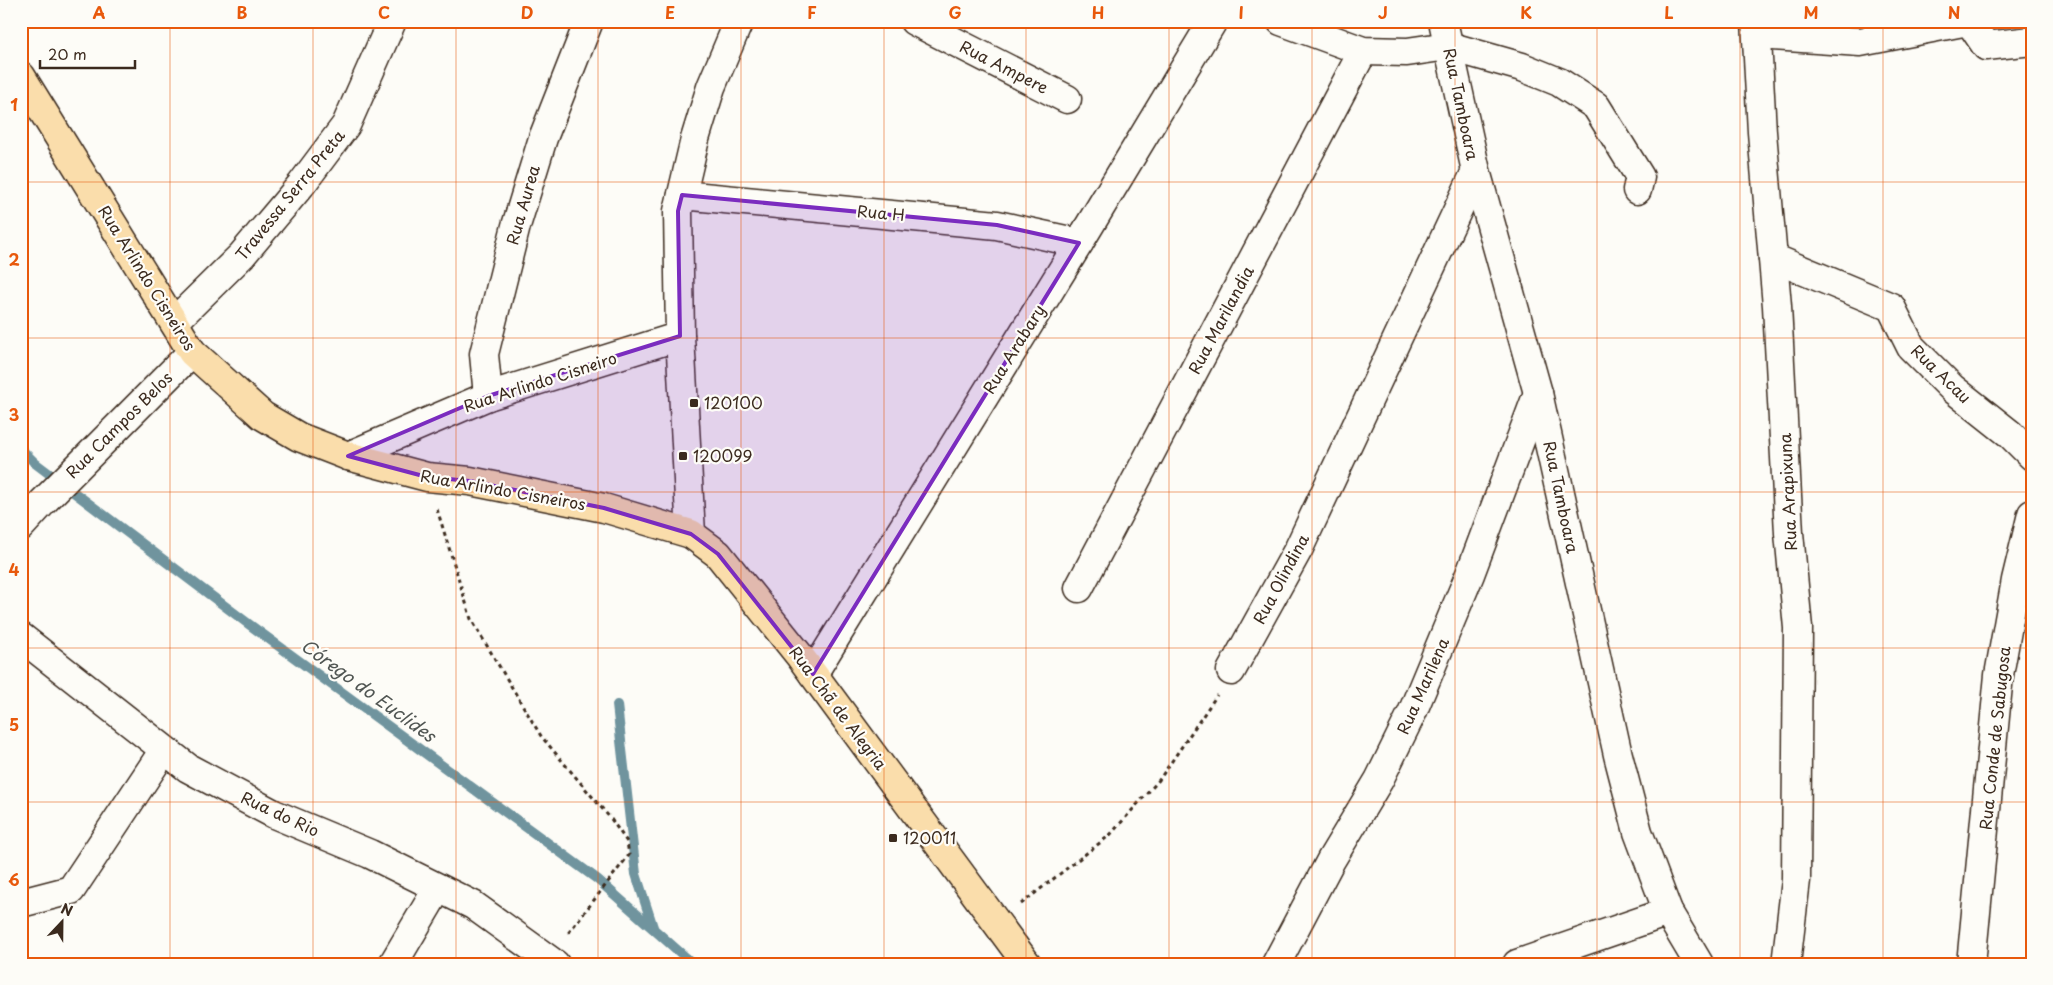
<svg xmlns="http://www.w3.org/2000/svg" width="2053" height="985" font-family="'Playpen Sans',sans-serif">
  <rect width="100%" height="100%" fill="#fdfcf7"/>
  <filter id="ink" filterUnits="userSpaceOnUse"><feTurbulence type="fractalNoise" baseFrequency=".02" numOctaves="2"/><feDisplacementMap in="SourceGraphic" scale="10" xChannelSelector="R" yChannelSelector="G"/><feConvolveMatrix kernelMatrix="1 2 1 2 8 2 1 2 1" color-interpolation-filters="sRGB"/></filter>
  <g filter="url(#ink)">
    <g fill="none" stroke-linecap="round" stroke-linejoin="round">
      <g stroke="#6f949e" stroke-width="10">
        <path d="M21,449L35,463L250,625L597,879L693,964"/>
        <path d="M617,705L636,874L653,927"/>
      </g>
      <g stroke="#3b2a1e" stroke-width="31">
        <g id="minor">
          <path d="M914,21L1067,99"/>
          <path d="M1281,21L1363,51L1407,52L1448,46L1522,67L1559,82L1596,106L1640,177L1637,190"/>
          <path d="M1443,21L1476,171L1538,393L1618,755L1638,832L1668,912L1699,964"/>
          <path d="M1756,21L1762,132L1777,306L1789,533L1798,628L1796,880L1786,964"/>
          <path d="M1969,21L1986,46L2032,41"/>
          <path d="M1758,35L1860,42L1968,21"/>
          <path d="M682,195L997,225L1079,243"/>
          <path d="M1773,258L1891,307L1911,347L1952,388L2010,434L2032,456"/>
          <path d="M174,322L242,255L301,185L346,125L392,21"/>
          <path d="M488,396L484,354L516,226L543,138L589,21"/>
          <path d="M348,456L488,396L680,336"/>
          <path d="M21,526L42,503L192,352"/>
          <path d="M691,534L680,336L678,211L695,139L711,87L739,21"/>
          <path d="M1079,588L1363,51"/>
          <path d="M21,637L188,768L274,814L370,854L473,905L555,964"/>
          <path d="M1231,671L1299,548L1476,171"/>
          <path d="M813,674L1079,243L1213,21"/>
          <path d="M21,903L71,890L164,750"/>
          <path d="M393,964L438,888"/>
          <path d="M1276,964L1331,860L1379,780L1412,713L1470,574L1538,393"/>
          <path d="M1517,964L1668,912"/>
          <path d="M1971,964L1999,675L2016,580L2032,514"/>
        </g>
      </g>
      <g stroke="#3b2a1e" stroke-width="31">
        <path id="major" d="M21,76L192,352L263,416L299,437L348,456L427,477L470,481L604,508L691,534L718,554L799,655L1027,964"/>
      </g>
      <g stroke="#3b2a1e" stroke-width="3" stroke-dasharray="4 4" stroke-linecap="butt">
        <path d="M437,509L471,619L541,736L611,819L627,842L629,855L566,936"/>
        <path d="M1021,904L1110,835L1159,780L1217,695"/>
      </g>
      <use href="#minor" stroke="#fdfcf7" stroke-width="28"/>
      <use href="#major" stroke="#faddab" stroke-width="28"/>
    </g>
  </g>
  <path fill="#7b2cbf" fill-opacity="0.2" stroke="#7b2cbf" stroke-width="4" stroke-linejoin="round" d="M682,195L997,225L1079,243L813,674L718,554L691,534L604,508L470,481L427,477L348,456L488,396L680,336L678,211Z"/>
  <path fill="none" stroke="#e8590c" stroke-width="1" stroke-opacity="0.55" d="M170,21V964M313,21V964M456,21V964M598,21V964M741,21V964M884,21V964M1026,21V964M1169,21V964M1312,21V964M1455,21V964M1597,21V964M1740,21V964M1883,21V964M21,182H2032M21,338H2032M21,492H2032M21,648H2032M21,802H2032"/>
  <g fill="#3b2a1e" stroke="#fdfcf7" stroke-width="2">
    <rect x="689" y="398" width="10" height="10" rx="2.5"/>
    <rect x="678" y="451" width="10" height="10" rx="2.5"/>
    <rect x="888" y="833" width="10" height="10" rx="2.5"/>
  </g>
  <g text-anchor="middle" stroke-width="4.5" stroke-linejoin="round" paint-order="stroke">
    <g font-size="16" fill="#3b2a1e" stroke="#fdfcf7">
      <text transform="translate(1004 67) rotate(27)" y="6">Rua Ampere</text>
      <text transform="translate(1461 104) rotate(78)" y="6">Rua Tamboara</text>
      <text transform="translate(290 195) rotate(-51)" y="6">Travessa Serra Preta</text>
      <text transform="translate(523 205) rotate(-74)" y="6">Rua Aurea</text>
      <text transform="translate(881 213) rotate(5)" y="6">Rua H</text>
      <text transform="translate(147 278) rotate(58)" y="6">Rua Arlindo Cisneiros</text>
      <text transform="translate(1221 320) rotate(-62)" y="6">Rua Marilandia</text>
      <text transform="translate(1014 349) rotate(-58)" y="6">Rua Arabary</text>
      <text transform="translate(1941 374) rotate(44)" y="6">Rua Acau</text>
      <text transform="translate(540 382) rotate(-18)" y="6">Rua Arlindo Cisneiro</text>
      <text transform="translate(119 425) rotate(-45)" y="6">Rua Campos Belos</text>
      <text transform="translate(503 490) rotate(10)" y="6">Rua Arlindo Cisneiros</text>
      <text transform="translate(1788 492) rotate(-93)" y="6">Rua Arapixuna</text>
      <text transform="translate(1561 497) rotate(78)" y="6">Rua Tamboara</text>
      <text transform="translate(1281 579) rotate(-62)" y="6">Rua Olindina</text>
      <text transform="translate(1423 686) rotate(-66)" y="6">Rua Marilena</text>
      <text transform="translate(838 708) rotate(53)" y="6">Rua Chã de Alegria</text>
      <text transform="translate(1995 738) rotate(-84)" y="6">Rua Conde de Sabugosa</text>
      <text transform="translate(280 814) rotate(25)" y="6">Rua do Rio</text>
    </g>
    <g font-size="16" fill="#3b2a1e" stroke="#fdfcf7" text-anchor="start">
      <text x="704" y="409">120100</text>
      <text x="693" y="462">120099</text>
      <text x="903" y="844">120011</text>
    </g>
    <g font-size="18" font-style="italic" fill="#515653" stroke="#fdfcf7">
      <text transform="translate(368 691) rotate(36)" y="6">Córego do Euclides</text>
    </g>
  </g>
  <rect width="2053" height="985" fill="none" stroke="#fdfcf7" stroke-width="55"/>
  <g transform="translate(62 922) rotate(22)" stroke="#fdfcf7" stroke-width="4" paint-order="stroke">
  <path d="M0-4L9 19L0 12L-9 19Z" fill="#3b2a1e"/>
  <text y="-8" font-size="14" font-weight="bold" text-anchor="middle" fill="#3b2a1e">N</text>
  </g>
  <path d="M40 60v8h95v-8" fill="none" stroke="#3b2a1e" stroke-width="2.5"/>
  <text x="48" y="60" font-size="15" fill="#3b2a1e" stroke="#fdfcf7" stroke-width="4" paint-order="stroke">20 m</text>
  <rect x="28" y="28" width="1998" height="930" fill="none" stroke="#e8590c" stroke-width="2"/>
  <g font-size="16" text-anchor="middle" font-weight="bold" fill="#e8590c">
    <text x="99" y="19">A</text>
    <text x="242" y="19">B</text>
    <text x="384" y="19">C</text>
    <text x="527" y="19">D</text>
    <text x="670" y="19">E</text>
    <text x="812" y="19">F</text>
    <text x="955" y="19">G</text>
    <text x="1098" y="19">H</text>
    <text x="1241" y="19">I</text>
    <text x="1383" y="19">J</text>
    <text x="1526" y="19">K</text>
    <text x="1669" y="19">L</text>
    <text x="1811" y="19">M</text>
    <text x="1954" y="19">N</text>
    <text x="14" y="111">1</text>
    <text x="14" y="266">2</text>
    <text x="14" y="421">3</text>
    <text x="14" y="576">4</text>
    <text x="14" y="731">5</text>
    <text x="14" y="886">6</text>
  </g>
</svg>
